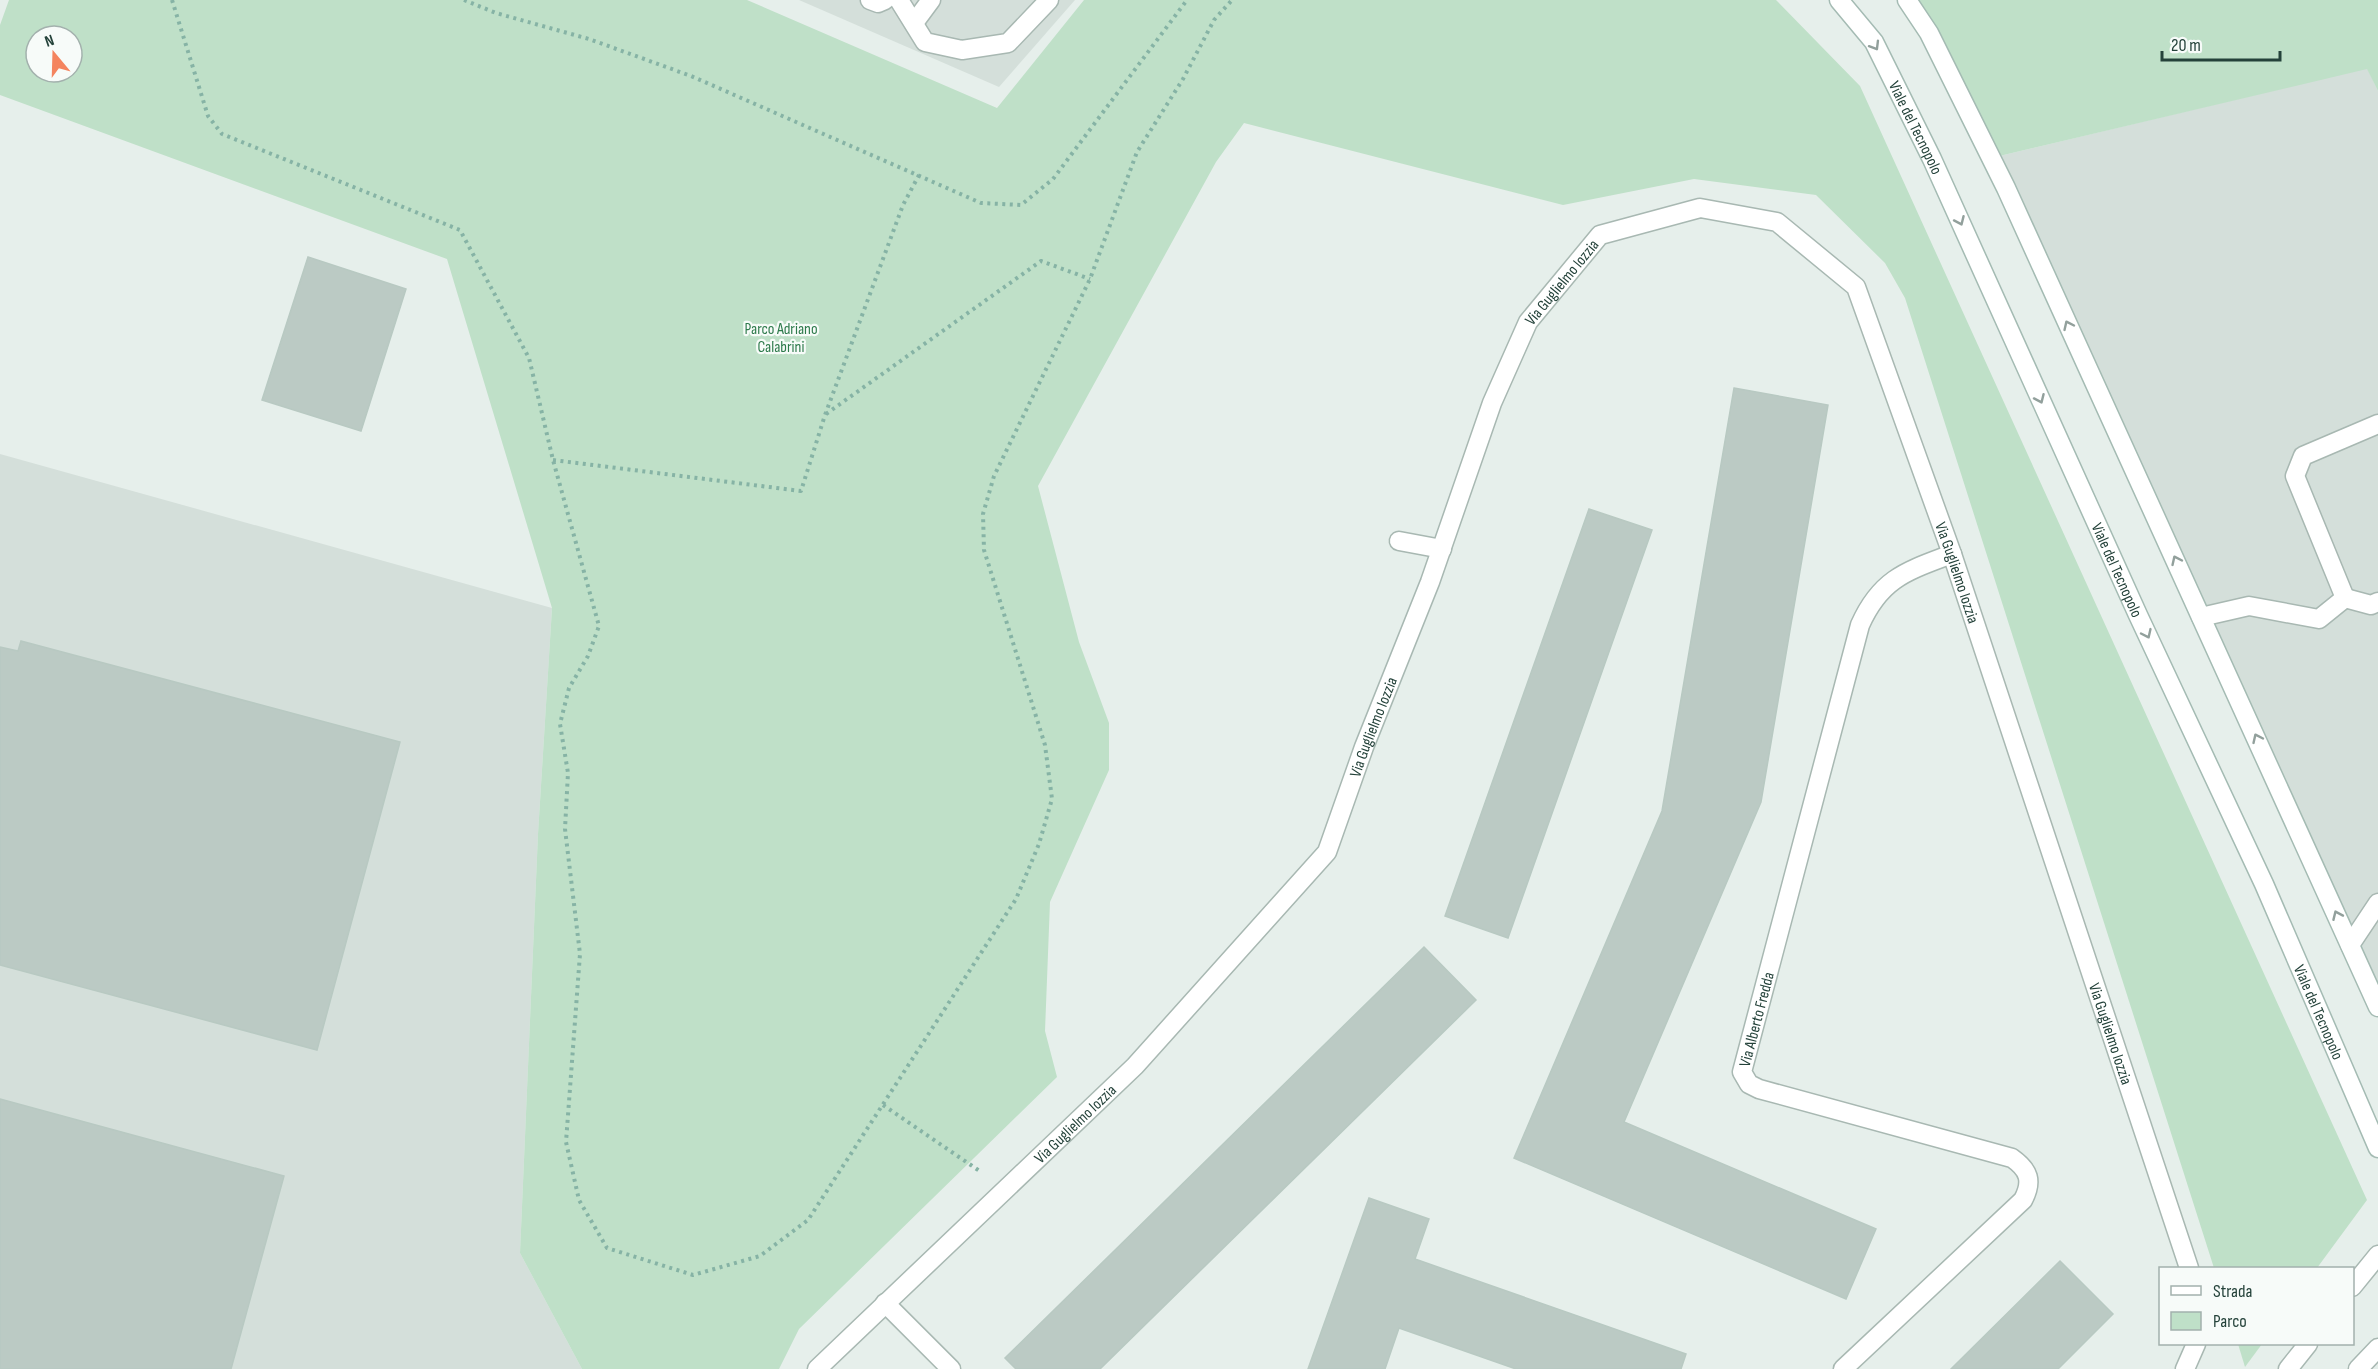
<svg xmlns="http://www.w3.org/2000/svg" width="2378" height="1369" font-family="'Sofia Sans Condensed',sans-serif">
  <rect width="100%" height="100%" fill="#e6efeb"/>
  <g fill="#d4dfda">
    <path d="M799,0H1075L999,87Z"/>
    <path d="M2367,68L2378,91V1009L1991,158Z"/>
    <path d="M0,454L552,608L538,834L520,1253L582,1369H0Z"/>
  </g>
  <g fill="#bfe0c8" fill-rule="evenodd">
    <path d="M9,0H747L997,108L1084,0H1776L1860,86L2367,1200L2317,1268H2214L1905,298L1885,263L1816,195L1694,179L1563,205L1244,123L1216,162L1038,486L1079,642L1109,723V770L1050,902L1045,1031L1057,1077L799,1329L779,1369H582L520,1253L538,834L552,608L447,259L0,95V25ZM36,36H72V72H36Z"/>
    <path d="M1902,0H2378V91L2367,69L1991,158Z"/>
    <path d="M2238,1344H2262L2245,1367Z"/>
  </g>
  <g fill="#bbcac4" stroke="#b8c9c2" stroke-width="1.5">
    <path d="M308,257L406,289L361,431L262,400Z"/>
    <path d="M1734,388L1828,405L1761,802L1624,1122L1876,1229L1846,1299L1514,1158L1662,811Z"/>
    <path d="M1589,509L1652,530L1508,938L1445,916Z"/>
    <path d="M21,641L400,742L317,1050L0,965V647L18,651Z"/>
    <path d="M1424,947L1476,1000L1100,1369H1016L1005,1358Z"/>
    <path d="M0,1099L284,1176L231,1369H0Z"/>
    <path d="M1369,1198L1429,1219L1415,1259L1686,1354L1681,1369H1516L1399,1328L1385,1369H1308Z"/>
    <path d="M2060,1261L2113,1314L2058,1369H1951Z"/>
  </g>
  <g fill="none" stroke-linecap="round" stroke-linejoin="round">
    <g stroke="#a8b8b2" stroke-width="21">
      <g id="service">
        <path d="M870,0L878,3L885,0"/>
        <path d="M899,0L925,42L962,50L1008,43L1049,0"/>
        <path d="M914,23L931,0"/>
        <path d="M2345,598L2371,605L2378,602"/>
        <path d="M2201,617L2249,606L2319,619L2345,598L2295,476L2303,456L2378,424"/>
        <path d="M2350,945L2378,903"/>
      </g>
    </g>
    <g stroke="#a8b8b2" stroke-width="21">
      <g id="minor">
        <path d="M1399,541L1442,549"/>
        <path d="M2352,1287L2378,1255"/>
        <path d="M885,1303L951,1369"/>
        <path id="s1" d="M817,1369L1135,1066L1327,852L1364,747L1430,582L1492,403L1528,322L1600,235L1700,208L1777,222L1856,287L1952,554L2189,1268"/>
        <path id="s2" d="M1843,1369L2023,1200C2033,1181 2029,1170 2012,1158L1759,1089L1749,1084L1742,1072L1860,625C1881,578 1907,571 1952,554"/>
        <path d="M2185,1369L2196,1344"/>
        <path d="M2288,1369L2308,1344"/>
        <path d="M2358,1369L2378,1348"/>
      </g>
    </g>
    <g stroke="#a4bbb3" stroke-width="21">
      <g id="secondary">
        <path id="s3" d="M1839,0L1874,42L1932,159L2138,615L2264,884L2378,1148"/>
        <path d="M1907,0L1929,33L2006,188L2378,1007"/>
      </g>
    </g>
    <g stroke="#86b3a5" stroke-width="4" stroke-dasharray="3 4.5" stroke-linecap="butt">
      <path d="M172,0L208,116L222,134L460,230L529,358L553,460L599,626L588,656L569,688L560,724L568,773L565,829L580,954L566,1142L579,1200L607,1248L693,1275L760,1256L808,1220L1016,899L1039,844L1052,799L1045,745L984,550L983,514L994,476L1090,279L1137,152L1183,79L1214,20L1232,0"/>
      <path d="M464,0L496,13L589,39L691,76L981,203L1021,205L1053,179L1187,0"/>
      <path d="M826,414L1041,261L1090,279"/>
      <path d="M553,460L801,491L825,415L903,205L919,175"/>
      <path d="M883,1105L981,1172"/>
    </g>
    <use href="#service" stroke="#fff" stroke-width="18"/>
    <use href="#minor" stroke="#fff" stroke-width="18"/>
    <use href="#secondary" stroke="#fff" stroke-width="18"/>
  </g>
  <defs><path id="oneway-chevron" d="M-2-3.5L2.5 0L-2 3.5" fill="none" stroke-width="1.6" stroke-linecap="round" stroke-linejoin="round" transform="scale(1.5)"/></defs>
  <g stroke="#92a09c">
    <use href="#oneway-chevron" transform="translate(1875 46) rotate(59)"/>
    <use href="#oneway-chevron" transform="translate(1960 221) rotate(66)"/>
    <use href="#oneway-chevron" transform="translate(2068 325) rotate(-115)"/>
    <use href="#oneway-chevron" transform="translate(2040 399) rotate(66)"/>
    <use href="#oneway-chevron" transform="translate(2176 560) rotate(-115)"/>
    <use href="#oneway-chevron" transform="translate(2147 634) rotate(65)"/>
    <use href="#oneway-chevron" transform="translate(2257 738) rotate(-115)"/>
    <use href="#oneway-chevron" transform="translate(2337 915) rotate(-114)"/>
  </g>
  <g text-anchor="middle" stroke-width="4.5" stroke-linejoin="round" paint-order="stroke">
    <g font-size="16" fill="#24423a" stroke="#f7fbf9">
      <text dy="6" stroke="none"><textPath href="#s3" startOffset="150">Viale del Tecnopolo</textPath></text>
      <text dy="6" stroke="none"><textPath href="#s1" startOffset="1346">Via Guglielmo Iozzia</textPath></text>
      <text dy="6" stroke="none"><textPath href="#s3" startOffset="636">Viale del Tecnopolo</textPath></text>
      <text dy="6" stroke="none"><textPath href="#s1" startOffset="1994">Via Guglielmo Iozzia</textPath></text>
      <text dy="6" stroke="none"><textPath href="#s1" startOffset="860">Via Guglielmo Iozzia</textPath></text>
      <text dy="6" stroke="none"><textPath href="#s3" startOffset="1122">Viale del Tecnopolo</textPath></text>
      <text dy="6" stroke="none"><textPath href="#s2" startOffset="638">Via Alberto Fredda</textPath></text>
      <text dy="6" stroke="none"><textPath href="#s1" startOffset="2480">Via Guglielmo Iozzia</textPath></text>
      <text dy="6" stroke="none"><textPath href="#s1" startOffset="356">Via Guglielmo Iozzia</textPath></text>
    </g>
    <g font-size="16" fill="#2d7a4b" stroke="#f7fbf9">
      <text x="781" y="334">Parco Adriano<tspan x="781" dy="18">Calabrini</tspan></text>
    </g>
  </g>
  <rect x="2159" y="1267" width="195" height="78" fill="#f7fbf9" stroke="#a3b1ad" stroke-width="1.5"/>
  <rect x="2171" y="1286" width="30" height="9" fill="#ffffff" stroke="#a3b1ad" stroke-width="1.5"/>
  <text x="2213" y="1297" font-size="18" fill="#24423a">Strada</text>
  <rect x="2171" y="1312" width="30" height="18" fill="#bfe0c8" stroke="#a3b1ad" stroke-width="1.5"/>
  <text x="2213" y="1327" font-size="18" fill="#24423a">Parco</text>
  <g transform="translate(54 54) rotate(341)"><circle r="28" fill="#f7fbf9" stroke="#a3b1ad" stroke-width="1.5"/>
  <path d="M0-4.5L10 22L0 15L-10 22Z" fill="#f4845f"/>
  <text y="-9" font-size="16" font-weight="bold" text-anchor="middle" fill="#24423a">N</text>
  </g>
  <path d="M2162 51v9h118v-9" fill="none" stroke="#24423a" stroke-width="3"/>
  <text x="2171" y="51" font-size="18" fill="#24423a" stroke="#f7fbf9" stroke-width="4.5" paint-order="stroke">20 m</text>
</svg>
